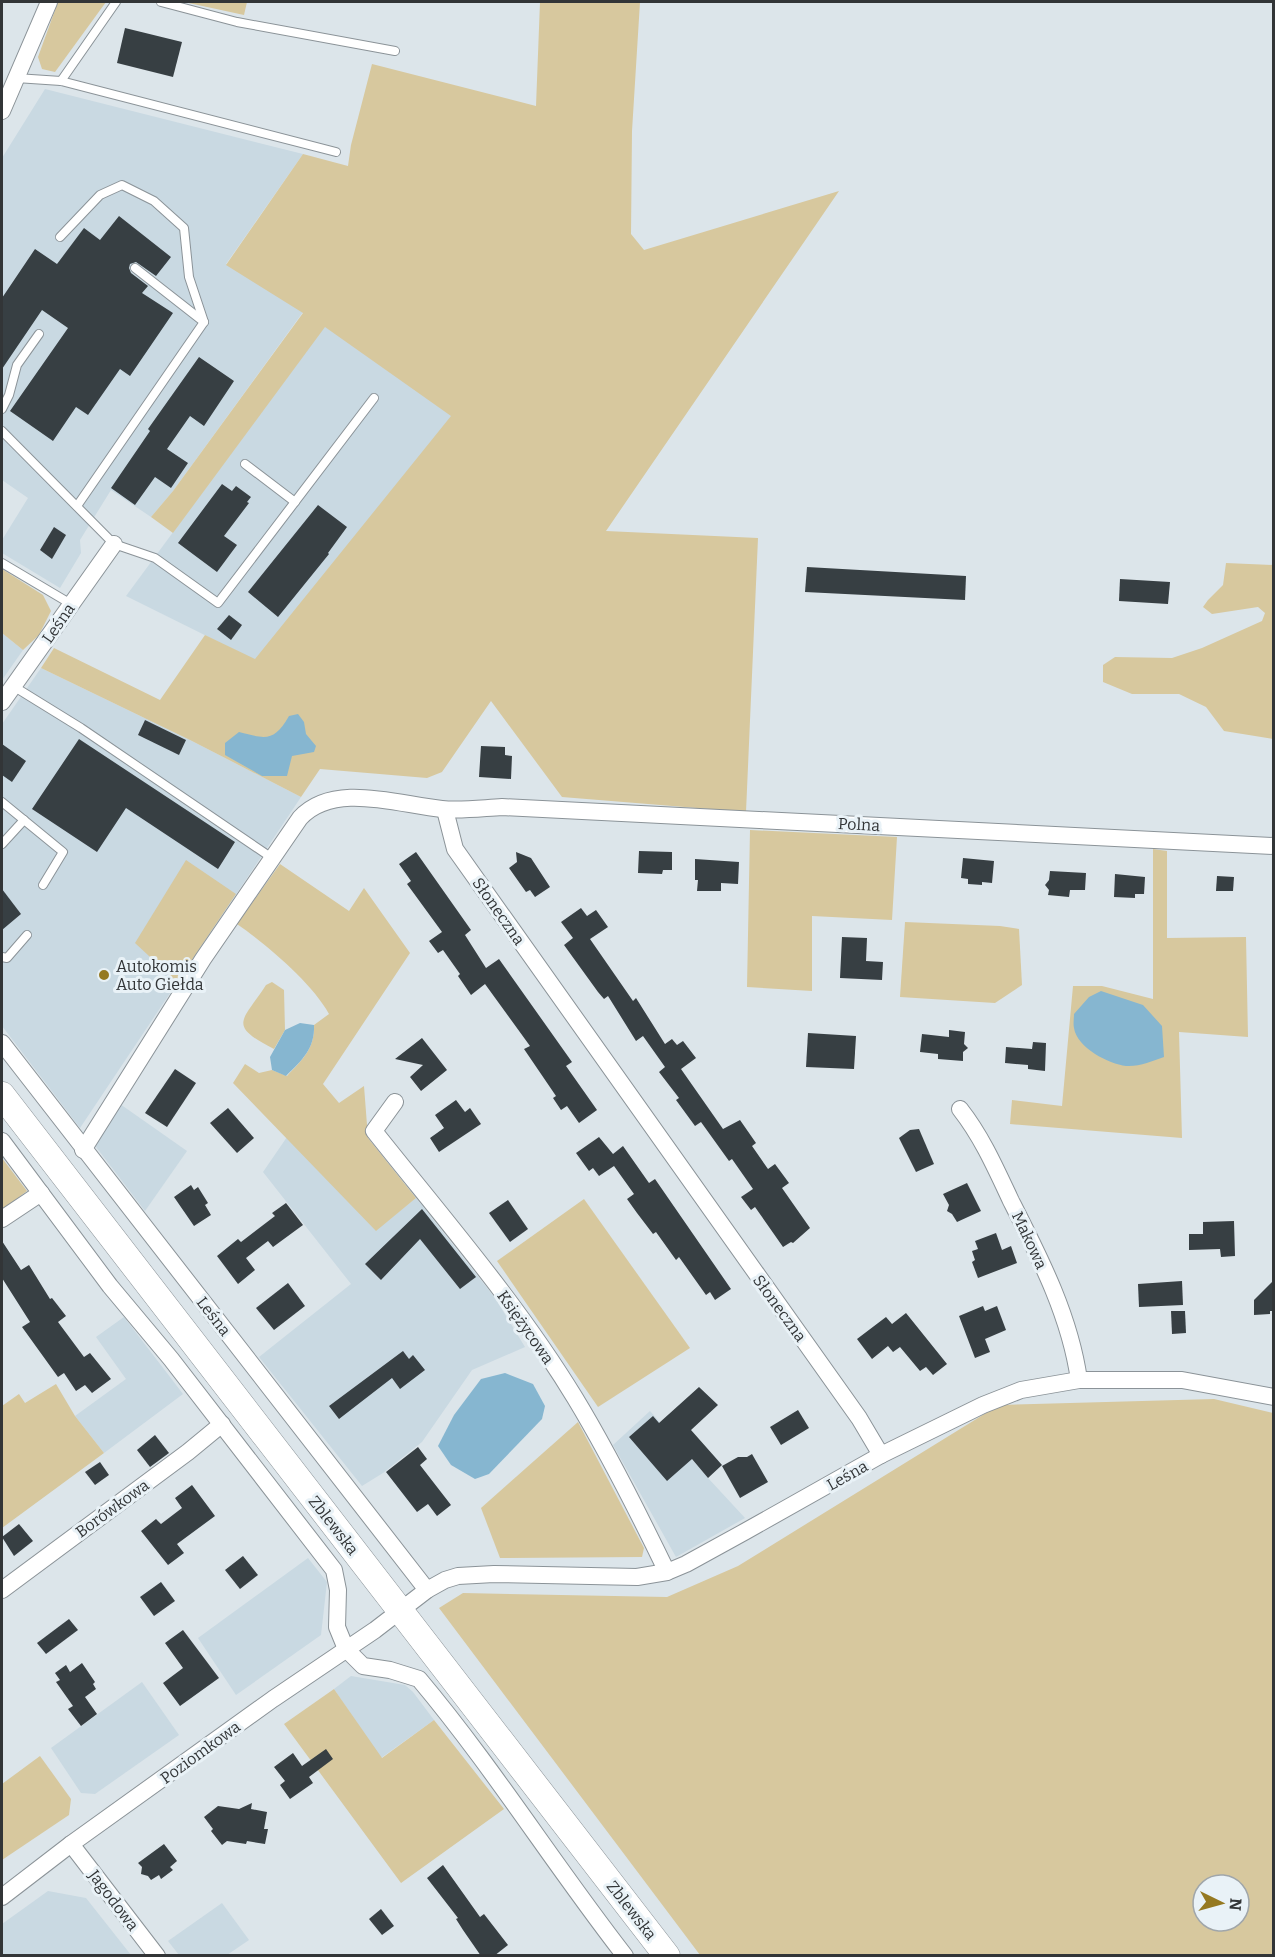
<svg xmlns="http://www.w3.org/2000/svg" width="1275" height="1957" font-family="Bitter,serif">
  <rect width="100%" height="100%" fill="#dce5ea"/>
  <g fill="#c9d9e2">
    <path d="M45,89L303,154L226,264L303,312L173,491L151,517L111,490L80,540L81,553L60,588L2,553V540L28,498L2,480V158Z"/>
    <path d="M325,326L452,416L255,660L126,596Z"/>
    <path d="M2,633L23,650L2,680Z"/>
    <path d="M41,668L190,740L301,797L80,1128L2,1026V724Z"/>
    <path d="M120,1104L187,1151L145,1211L93,1143Z"/>
    <path d="M287,1137L376,1230L416,1198L495,1298L525,1347L472,1370L422,1442L383,1473L362,1486L259,1357L351,1284L263,1172Z"/>
    <path d="M124,1317L183,1394L104,1453L75,1416L126,1379L96,1337Z"/>
    <path d="M650,1411L708,1478L745,1518L676,1557L613,1445Z"/>
    <path d="M308,1558L327,1582L321,1635L236,1695L198,1638Z"/>
    <path d="M351,1676L405,1685L413,1692L434,1720L381,1758L334,1689Z"/>
    <path d="M142,1682L179,1735L95,1794L81,1793L51,1748Z"/>
    <path d="M48,1891L86,1898L131,1955H2V1924Z"/>
    <path d="M222,1903L249,1940L227,1955H179L168,1941Z"/>
  </g>
  <g fill="#d7c89e" fill-rule="evenodd">
    <path d="M58,2H106L55,72L42,69L38,57Z"/>
    <path d="M184,2H247L244,15Z"/>
    <path d="M540,2H640L632,131L631,234L644,250L839,191L606,531L758,538L746,812L562,797L491,701L442,772L427,778L320,769L301,797L190,740L41,668L54,648L160,700L205,635L255,659L451,416L325,327L173,533L151,517L173,491L303,313L226,265L303,154L348,166L351,145L372,64L536,106Z"/>
    <path d="M1226,563L1273,565V739L1224,731L1206,707L1179,694H1132L1103,682V665L1115,657L1172,658L1202,648L1262,621L1265,613L1258,607L1212,614L1203,607L1208,600L1223,585Z"/>
    <path d="M2,569L43,595L51,611L39,635L23,650L2,633Z"/>
    <path d="M750,830L897,837L892,920L812,916V991L747,987Z"/>
    <path d="M1153,849L1167,851V938L1246,937L1248,1037L1179,1032L1182,1138L1010,1124L1012,1100L1062,1106L1073,986H1102L1153,999Z"/>
    <path d="M186,860L236,894L177,982L135,943Z"/>
    <path d="M280,864L349,911L364,888L410,953L323,1084L339,1103L364,1086L368,1138L416,1198L376,1231L233,1083L245,1064L259,1073L272,1070L287,1076C302,1060 315,1049 314,1025L329,1014C312,983 267,945 237,924Z"/>
    <path d="M905,922L1000,926L1019,929L1022,985L995,1003L900,997Z"/>
    <path d="M272,982L284,990L285,1030L274,1049C227,1025 242,1022 266,985Z"/>
    <path d="M2,1158L27,1191L2,1210Z"/>
    <path d="M584,1199L690,1348L598,1407L497,1261Z"/>
    <path d="M56,1384L75,1416L104,1453L2,1528V1406L19,1394L25,1403Z"/>
    <path d="M1214,1399L1273,1413V1955H700L439,1608L463,1593L667,1597L738,1566L999,1405ZM1203,1885H1239V1921H1203Z"/>
    <path d="M578,1422L644,1548L642,1557L500,1558L481,1508Z"/>
    <path d="M334,1689L382,1758L434,1720L504,1809L401,1883L284,1724Z"/>
    <path d="M40,1756L71,1799L69,1815L2,1860V1784Z"/>
  </g>
  <g fill="#86b6d0">
    <path d="M298,714L304,722L306,734L316,746L314,752L292,756L287,776H262L225,755V743L239,732C266,739 274,742 289,716Z"/>
    <path d="M1101,991L1143,1005L1162,1026L1164,1057C1152,1061 1139,1067 1126,1066C1109,1064 1077,1048 1074,1028C1073,1024 1074,1018 1074,1014L1089,997Z"/>
    <path d="M300,1023L314,1025C315,1049 302,1060 286,1076L272,1070L270,1057L285,1030Z"/>
    <path d="M505,1373L533,1384L545,1406L542,1419L489,1474L475,1479L451,1465L438,1446L454,1415L481,1379Z"/>
  </g>
  <g fill="#373f43">
    <path d="M125,28L182,42L173,77L117,63Z"/>
    <path d="M119,216L171,257L156,276L136,262L130,264L129,268L131,273L148,286L142,293L173,313L130,376L120,369L88,415L76,407L53,441L10,411L68,328L42,310L2,369V298L35,249L57,264L84,228L100,240Z"/>
    <path d="M199,357L234,381L204,426L190,416L167,449L188,463L171,488L155,477L135,505L111,488L150,431L148,429Z"/>
    <path d="M222,484L232,491L236,486L251,497L247,502L249,503L224,536L237,545L217,572L178,543Z"/>
    <path d="M318,505L347,527L328,553L329,554L278,617L248,592Z"/>
    <path d="M54,527L66,535L52,559L40,550Z"/>
    <path d="M807,567L966,576L965,600L805,592Z"/>
    <path d="M1120,579L1170,582L1168,604L1119,601Z"/>
    <path d="M229,615L242,625L231,640L217,629Z"/>
    <path d="M145,720L186,740L179,755L138,735Z"/>
    <path d="M79,739L235,842L218,869L126,808L97,852L32,809Z"/>
    <path d="M2,744L26,761L12,782L2,775Z"/>
    <path d="M481,746L505,747V755L512,756L511,779L479,777Z"/>
    <path d="M639,851L672,852V870H663L662,874L638,873Z"/>
    <path d="M416,852L471,930L465,935L486,968L499,959L572,1062L566,1066L597,1110L579,1123L567,1106L561,1110L553,1098L556,1096L524,1049L530,1046L485,984L471,995L458,976L460,974L443,950L438,953L429,941L442,932L407,884L411,881L399,864Z"/>
    <path d="M516,852L531,858L550,887L535,897L530,890L526,892L509,868L517,862Z"/>
    <path d="M963,858L994,861L992,883L982,882V885L968,884V879L961,878Z"/>
    <path d="M695,859L739,862L738,884L721,883V891H697L698,880H695Z"/>
    <path d="M1050,871L1086,873L1085,890H1070L1069,897L1048,895L1049,890L1045,885L1049,880Z"/>
    <path d="M1115,874L1145,877L1144,894H1135V898L1114,897Z"/>
    <path d="M1217,876L1234,877L1233,891H1216Z"/>
    <path d="M2,889L21,914L2,930Z"/>
    <path d="M581,908L587,916L596,910L608,927L590,939L633,1001L636,998L665,1044L672,1039L677,1045L683,1041L696,1058L681,1069L723,1129L740,1120L756,1143L752,1146L768,1169L775,1164L789,1183L782,1188L810,1228L793,1243L791,1242L783,1247L755,1207L751,1210L741,1197L753,1189L732,1159L729,1161L701,1122L695,1126L676,1100L679,1098L659,1072L665,1067L643,1036L636,1041L608,996L604,999L598,992L564,945L573,938L561,922Z"/>
    <path d="M842,937L867,938L866,961L883,962L882,980L840,978Z"/>
    <path d="M949,1030L965,1032L964,1044L968,1048L963,1052V1061L938,1059V1054L920,1052L922,1034L949,1037Z"/>
    <path d="M808,1033L856,1036L854,1069L806,1067Z"/>
    <path d="M422,1038L447,1070L421,1091L410,1077L423,1065L395,1059Z"/>
    <path d="M1033,1042L1046,1043L1045,1071L1028,1069V1065L1005,1063L1006,1047L1032,1049Z"/>
    <path d="M175,1069L196,1083L167,1127L145,1113Z"/>
    <path d="M456,1100L465,1112L470,1108L481,1124L439,1152L430,1138L444,1128L435,1115Z"/>
    <path d="M228,1108L254,1138L237,1153L210,1123Z"/>
    <path d="M919,1129L934,1164L916,1172L899,1138L910,1130Z"/>
    <path d="M599,1137L613,1154L623,1146L649,1183L655,1179L731,1289L715,1300L710,1292L706,1295L679,1257L676,1260L656,1232L653,1234L637,1213L627,1199L634,1194L614,1166L599,1176L593,1168L589,1171L576,1153Z"/>
    <path d="M967,1183L981,1211L957,1222L952,1214L947,1211L949,1205L943,1194Z"/>
    <path d="M191,1185L194,1190L198,1187L208,1203L205,1205L211,1215L194,1226L174,1197Z"/>
    <path d="M508,1200L528,1229L510,1242L489,1213Z"/>
    <path d="M286,1203L303,1225L273,1247L268,1241L246,1258L255,1270L238,1284L217,1256L238,1239L241,1242L275,1216L272,1213Z"/>
    <path d="M422,1209L476,1277L460,1289L420,1239L381,1280L365,1264Z"/>
    <path d="M1234,1221L1235,1256L1221,1257L1220,1249L1189,1250V1234H1203V1222Z"/>
    <path d="M996,1233L1002,1250L1011,1246L1017,1263L978,1278L972,1262L975,1260L972,1251L978,1249L975,1241Z"/>
    <path d="M2,1241L21,1270L29,1265L50,1299L52,1298L66,1316L58,1322L84,1357L90,1353L111,1379L92,1393L85,1385L76,1391L64,1373L58,1377L22,1327L30,1322L2,1278Z"/>
    <path d="M1274,1280V1311H1270V1314L1254,1315V1300Z"/>
    <path d="M1182,1281L1183,1305L1139,1307L1138,1284Z"/>
    <path d="M288,1283L305,1306L274,1330L256,1308Z"/>
    <path d="M983,1306L985,1311L997,1306L1006,1330L985,1339L990,1352L975,1358L959,1316Z"/>
    <path d="M1171,1311H1185L1186,1333L1172,1334Z"/>
    <path d="M906,1313L947,1364L933,1375L926,1367L920,1371L900,1347L893,1352L888,1346L872,1359L857,1339L886,1317L892,1324Z"/>
    <path d="M403,1351L409,1359L413,1355L425,1370L400,1389L392,1378L339,1419L329,1406Z"/>
    <path d="M699,1387L718,1405L691,1430L722,1465L708,1478L692,1459L667,1481L629,1437L653,1416L659,1423Z"/>
    <path d="M798,1410L809,1428L781,1445L770,1427Z"/>
    <path d="M155,1435L169,1453L150,1467L137,1450Z"/>
    <path d="M418,1447L427,1459L420,1465L451,1505L437,1516L428,1504L417,1512L386,1472Z"/>
    <path d="M752,1454L768,1482L740,1498L722,1466L738,1457H747Z"/>
    <path d="M100,1462L109,1475L95,1485L85,1472Z"/>
    <path d="M192,1485L215,1516L177,1544L184,1553L168,1565L141,1531L156,1519L161,1524L182,1508L175,1498Z"/>
    <path d="M19,1524L33,1541L14,1556L2,1537Z"/>
    <path d="M243,1556L258,1575L240,1589L225,1570Z"/>
    <path d="M161,1582L175,1601L154,1616L140,1597Z"/>
    <path d="M69,1619L78,1630L46,1654L37,1643Z"/>
    <path d="M183,1630L219,1678L180,1706L163,1683L183,1668L165,1643Z"/>
    <path d="M82,1663L95,1682L93,1684L96,1689L85,1697L97,1714L81,1726L68,1709L73,1706L56,1682L60,1680L55,1673L66,1665L70,1672Z"/>
    <path d="M326,1749L333,1759L309,1777L313,1783L290,1799L280,1785L285,1781L274,1767L293,1753L302,1766Z"/>
    <path d="M252,1803L251,1809L267,1812L264,1829H268L265,1844L247,1841L246,1844L227,1841L222,1845L211,1831L213,1829L204,1817L218,1806L239,1809Z"/>
    <path d="M164,1844L177,1861L170,1867L173,1870L161,1879L159,1875L151,1880L148,1876L141,1874L142,1867L138,1863Z"/>
    <path d="M443,1865L480,1917L484,1914L508,1945L494,1956H481L463,1930L456,1919L458,1918L427,1878Z"/>
    <path d="M381,1909L394,1926L382,1935L369,1919Z"/>
  </g>
  <g fill="none" stroke-linecap="round" stroke-linejoin="round">
    <g stroke="#8b9398" stroke-width="10">
      <g id="service">
        <path d="M161,2L237,22L395,51"/>
        <path d="M16,78L61,81L336,152"/>
        <path d="M61,81L116,2"/>
        <path d="M60,237L100,195L122,185L154,201L184,228L189,277L204,322"/>
        <path d="M2,409L9,395L17,365L39,334"/>
        <path d="M2,431L114,544L155,558L218,603L374,398"/>
        <path d="M245,464L295,502"/>
        <path d="M77,506L204,322L135,268"/>
        <path d="M2,563L71,604"/>
        <path d="M13,686L81,728L272,858"/>
        <path d="M2,802L63,852L43,885"/>
        <path d="M2,844L24,820"/>
        <path d="M2,957L7,958L27,935"/>
      </g>
    </g>
    <g stroke="#8b9398" stroke-width="18">
      <g id="minor">
        <path d="M2,111L49,2"/>
        <path d="M2,702L114,544"/>
        <path d="M445,810L455,849L859,1418L881,1455"/>
        <path d="M2,1043L427,1590"/>
        <path d="M395,1102L374,1131C443,1218 517,1303 575,1398C609,1454 638,1512 667,1572"/>
        <path d="M960,1109C982,1137 996,1169 1011,1201C1040,1258 1070,1316 1079,1380"/>
        <path d="M2,1141L110,1286L171,1359L334,1570L338,1590L337,1627L346,1649L363,1666L390,1670L419,1679C493,1767 554,1865 625,1956"/>
        <path d="M83,1150L203,959L300,818C334,781 399,805 442,809C461,811 483,808 502,807L1274,846"/>
        <path d="M2,1219L41,1193"/>
        <path d="M2,1590L188,1452L222,1424"/>
        <path d="M71,1844L157,1956"/>
        <path d="M2,1897L71,1844L273,1699L375,1630L427,1590L445,1580L458,1576L494,1574L637,1577L667,1572L686,1564L746,1531L881,1455L983,1405L1021,1390L1079,1380H1182L1274,1397"/>
      </g>
    </g>
    <g stroke="#8b9398" stroke-width="27">
      <path id="primary" d="M2,1095L667,1956"/>
    </g>
    <use href="#service" stroke="#fff" stroke-width="8"/>
    <use href="#minor" stroke="#fff" stroke-width="16"/>
    <use href="#primary" stroke="#fff" stroke-width="26"/>
  </g>
  <circle fill="#957921" stroke="#e9f2f7" stroke-width="2" cx="104" cy="975" r="6"/>
  <g text-anchor="middle" stroke-width="6" stroke-linejoin="round" paint-order="stroke">
    <g font-size="16" fill="#323537" stroke="#e9f2f7">
      <text transform="translate(58 623) rotate(-55)" y="6">Leśna</text>
      <text transform="translate(859 824) rotate(3)" y="6">Polna</text>
      <text transform="translate(499 911) rotate(55)" y="6">Słoneczna</text>
      <text transform="translate(1030 1240) rotate(65)" y="6">Makowa</text>
      <text transform="translate(780 1308) rotate(54)" y="6">Słoneczna</text>
      <text transform="translate(214 1316) rotate(52)" y="6">Leśna</text>
      <text transform="translate(526 1327) rotate(55)" y="6">Księżycowa</text>
      <text transform="translate(847 1475) rotate(-29)" y="6">Leśna</text>
      <text transform="translate(112 1508) rotate(-36)" y="6">Borówkowa</text>
      <text transform="translate(334 1525) rotate(52)" y="6">Zblewska</text>
      <text transform="translate(200 1752) rotate(-36)" y="6">Poziomkowa</text>
      <text transform="translate(114 1900) rotate(53)" y="6">Jagodowa</text>
      <text transform="translate(632 1910) rotate(52)" y="6">Zblewska</text>
    </g>
    <g font-size="16" fill="#323537" stroke="#e9f2f7" text-anchor="start">
      <text x="116" y="972">Autokomis<tspan x="116" dy="18">Auto Giełda</tspan></text>
    </g>
  </g>
  <rect width="1275" height="1957" fill="none" stroke="#323537" stroke-width="6"/>
  <g transform="translate(1221 1903) rotate(95)"><circle r="28" fill="#e9f2f7" stroke="#a0a6aa" stroke-width="1.5"/>
  <path d="M0-4.5L10 22L0 15L-10 22Z" fill="#957921"/>
  <text y="-9" font-size="16" font-weight="bold" text-anchor="middle" fill="#323537">N</text>
  </g>
</svg>
